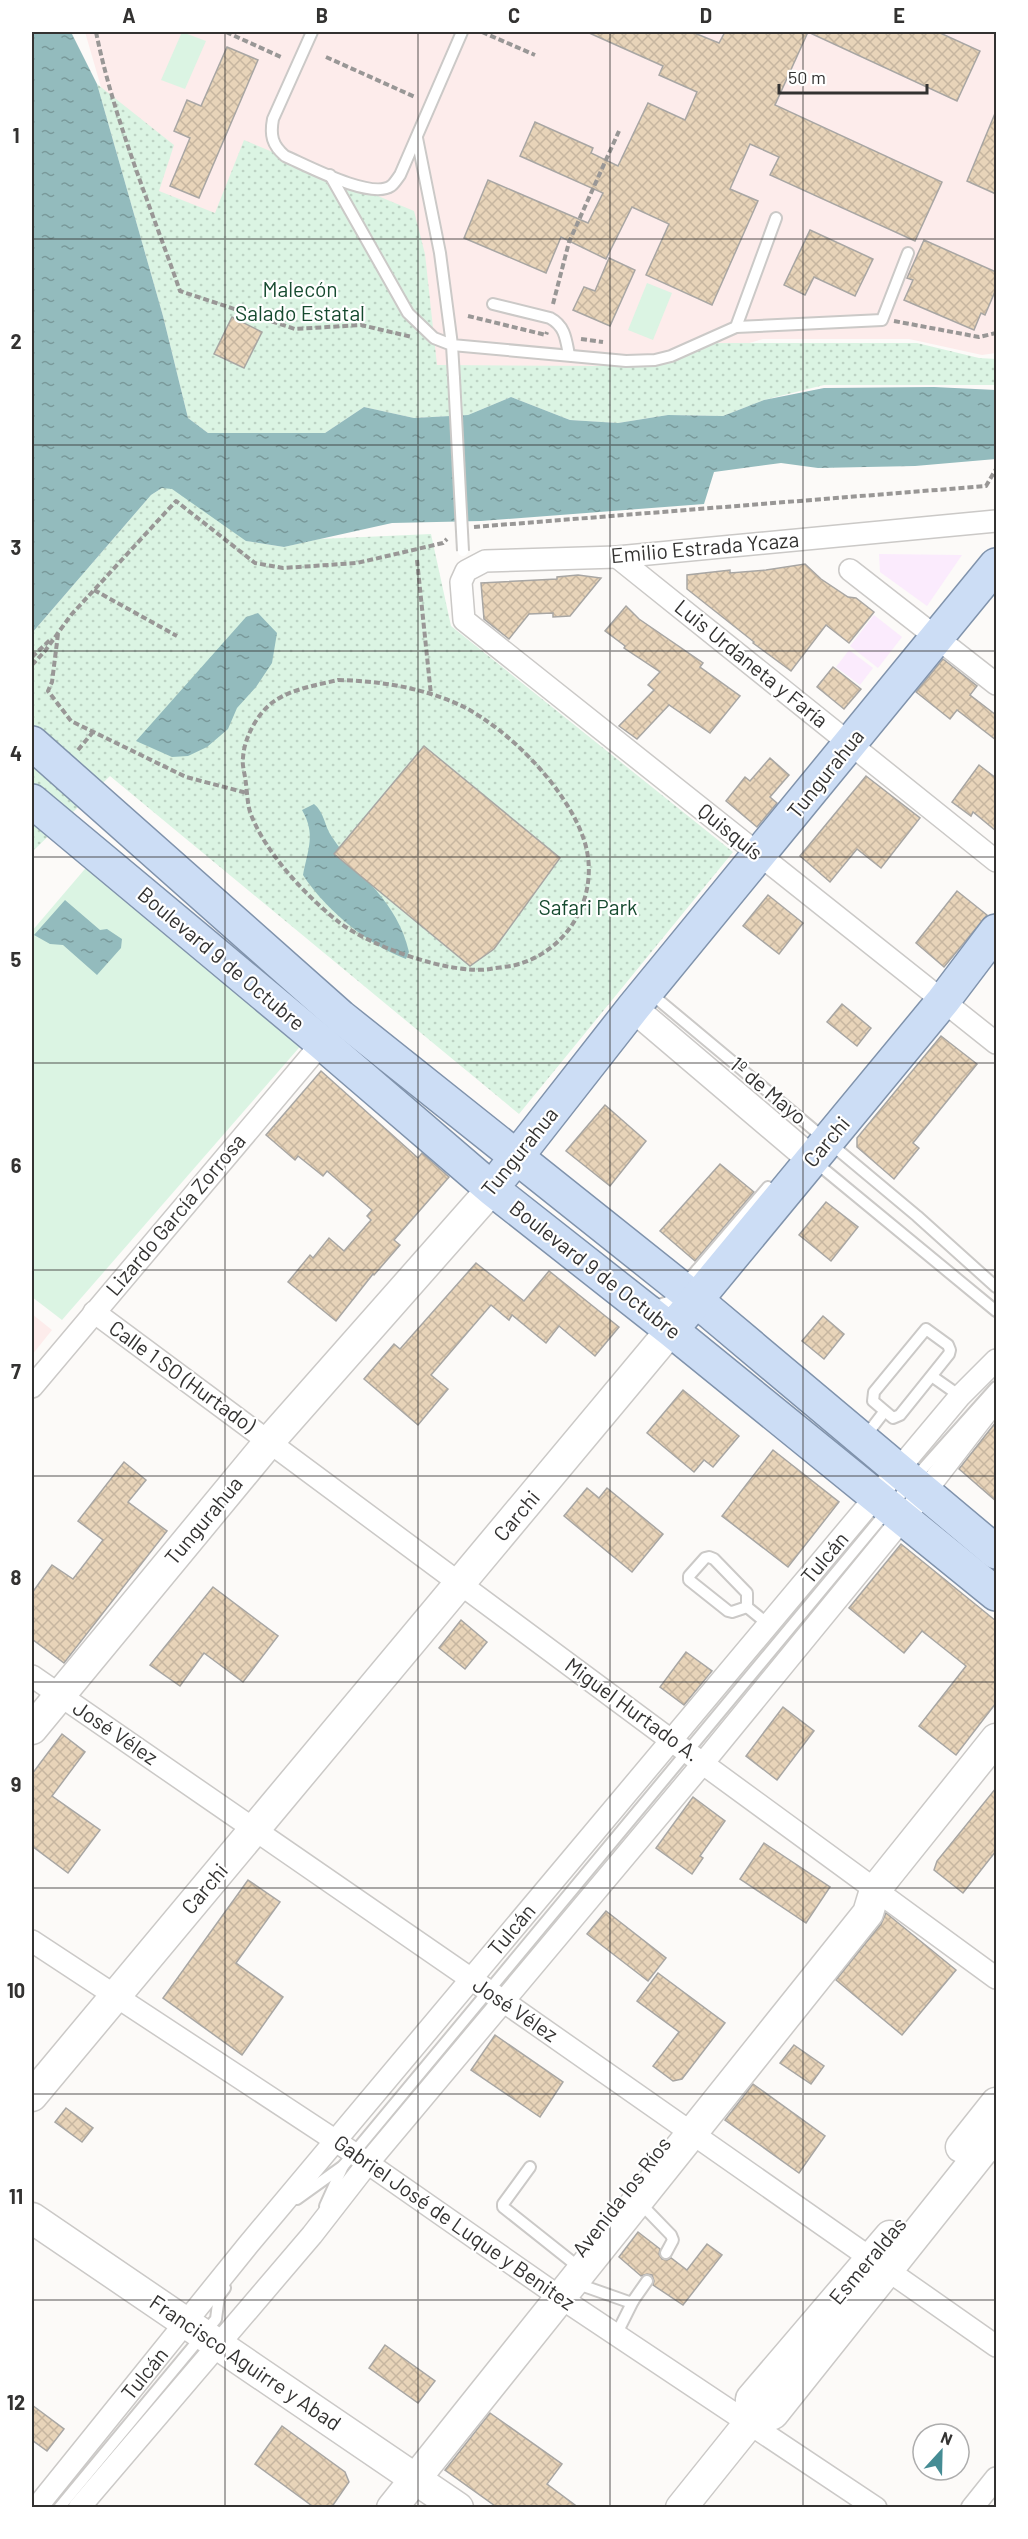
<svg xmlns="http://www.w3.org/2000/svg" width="1028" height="2539" font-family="Barlow,sans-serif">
  <defs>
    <pattern id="grass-dots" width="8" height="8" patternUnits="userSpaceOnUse" patternTransform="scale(1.5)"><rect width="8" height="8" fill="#dbf4e3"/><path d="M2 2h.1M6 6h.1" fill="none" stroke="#bcd2c3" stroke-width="1.8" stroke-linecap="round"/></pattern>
    <pattern id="water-ripples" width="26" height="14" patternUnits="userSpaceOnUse" patternTransform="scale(1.5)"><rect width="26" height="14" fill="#93bbbd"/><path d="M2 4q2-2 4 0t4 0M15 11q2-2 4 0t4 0" fill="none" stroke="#79999a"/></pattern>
    <pattern id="building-cross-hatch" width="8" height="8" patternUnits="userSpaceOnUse" patternTransform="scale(1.5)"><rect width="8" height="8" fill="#e8d4b9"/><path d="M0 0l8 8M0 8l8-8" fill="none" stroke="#c7b6a0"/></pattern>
  </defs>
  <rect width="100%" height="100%" fill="#fcfaf8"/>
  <g fill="#fbebfd">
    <path d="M879,554L962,555L927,606L880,572Z"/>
    <path d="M874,615L902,637L878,668L850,646Z"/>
    <path d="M849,650L873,668L860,685L836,667Z"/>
  </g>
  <g fill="#fdeceb">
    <path d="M85,32H996V353L982,355L909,339H763L719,352L216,417L112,125Z"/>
    <path d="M32,1314L52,1330L32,1355Z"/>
  </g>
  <g fill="url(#grass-dots)">
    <path d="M97,84L174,145L159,191L215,213L244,140L414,211L425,254L437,365L599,366L672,360L717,343H917L979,358L996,359V385H824L764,400L723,416L668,415L618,423L570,420L511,397L468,415L414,418L364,407L325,433H208L188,418L163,316Z"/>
    <path d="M162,488H172L247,541L284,547L319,539L431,534L451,626L733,852L519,1114L110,776L32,852V633L151,495Z"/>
  </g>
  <g fill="#dbf4e3">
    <path d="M182,32L206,41L185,89L161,80Z"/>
    <path d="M647,283L672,293L653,340L628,330Z"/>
    <path d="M90,863L304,1042L62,1320L32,1297V931Z"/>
  </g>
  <g fill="url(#water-ripples)">
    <path d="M32,32H71L97,84L163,316L188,418L208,433H325L364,407L414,418L468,415L511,397L570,420L618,423L668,415L723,416L764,400L824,388L934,387L996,390V459L915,466L818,468L781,463L714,472L704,504L481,521L392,523L284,547L246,541L172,489L162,488L151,495L32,633Z"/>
    <path d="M258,613L277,633L272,663L256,687L237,708L228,729L207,747L188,756L172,757L136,741L246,617Z"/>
    <path d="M314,804C325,813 324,826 332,837C360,879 397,900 409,952L406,959C368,945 325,909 303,875C308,849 316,834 302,810Z"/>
    <path d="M65,900L100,930L107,929L122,939L121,948L97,975L63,945L50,944L34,935Z"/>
  </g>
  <g fill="url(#building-cross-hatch)" stroke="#a8a6a3" stroke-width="1.5">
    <path d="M587,32H692L719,43L725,32H938L980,51L957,101L808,32L775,105L942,182L915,241L770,175L779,157L750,144L730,189L758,201L712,305L646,275L669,224L632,207L606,259L561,237L546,273L464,238L488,180L588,223L603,193L520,156L535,122L593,148L591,153L618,166L648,103L685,120L697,92L659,75L663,66Z"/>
    <path d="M227,47L258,60L199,198L170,186L190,138L174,131L187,100L201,106Z"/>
    <path d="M996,111V194L967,181Z"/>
    <path d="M810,230L873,259L855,296L814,277L805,295L784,285Z"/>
    <path d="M924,240L996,272V289L985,315L981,313L974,330L904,300L913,280L907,278Z"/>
    <path d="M609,258L635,270L610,326L573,310L584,287L595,291Z"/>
    <path d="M232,317L262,332L244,368L214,354Z"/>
    <path d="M805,564L821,579L848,597L856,598L874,612L849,643L826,625L791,671L753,643L754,642L687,589V575L730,570V573L766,570Z"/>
    <path d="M578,575L601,578L570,616L553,617V613L529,614L509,639L484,619L481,583L557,579V577Z"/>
    <path d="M626,606L639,619L703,663L700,667L740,696L710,733L669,705L637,739L619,726L654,690L648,685L660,672L624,648L625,646L605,631Z"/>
    <path d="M943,659L977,686L970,695L996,715V740L957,710L950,719L916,692Z"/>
    <path d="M833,667L861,689L844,709L817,687Z"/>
    <path d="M424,746L560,858L494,949L470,966L334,854Z"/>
    <path d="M770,758L789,775L770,797L777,803L757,827L726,801L745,777L750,781Z"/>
    <path d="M979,765L996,778V831L973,812L971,816L952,802Z"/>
    <path d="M866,776L920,818L881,868L857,849L830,882L800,856Z"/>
    <path d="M957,891L987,915L944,967L916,943Z"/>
    <path d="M768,895L803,923L779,954L743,926Z"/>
    <path d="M842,1004L871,1028L857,1046L827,1022Z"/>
    <path d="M941,1036L977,1064L913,1143L919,1148L894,1179L857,1147V1138Z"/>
    <path d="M321,1071L418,1158L422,1153L449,1177L394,1240L400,1245L374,1275L373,1274L336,1321L288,1282L310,1255L313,1258L329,1238L344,1251L371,1220L367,1216L372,1210L327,1171L323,1176L298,1156L295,1160L266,1135Z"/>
    <path d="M605,1105L646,1141L610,1186L566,1151Z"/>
    <path d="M720,1164L754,1192L695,1261L660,1231Z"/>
    <path d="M826,1202L858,1227L831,1261L799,1235Z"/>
    <path d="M476,1263L524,1301L549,1271L619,1327L595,1356L559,1326L546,1343L512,1315L509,1320L491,1305L431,1375L448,1389L418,1425L364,1379L394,1344L400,1349Z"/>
    <path d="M823,1316L844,1334L824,1359L802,1341Z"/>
    <path d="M683,1390L739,1436L713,1467L704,1460L694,1472L647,1433Z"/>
    <path d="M996,1422V1501L959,1469Z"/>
    <path d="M773,1450L839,1502L788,1567L722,1516Z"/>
    <path d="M124,1462L146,1480L128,1502L167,1531L64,1663L32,1639V1593L52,1565L73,1579L103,1540L78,1521Z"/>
    <path d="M587,1488L599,1498L607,1488L663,1534L632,1572L564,1516Z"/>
    <path d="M901,1544L996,1621V1703L956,1755L919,1726L966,1666L922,1631L904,1653L849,1608Z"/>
    <path d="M213,1587L278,1636L243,1682L204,1653L180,1686L150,1665Z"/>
    <path d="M461,1620L487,1642L465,1669L439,1648Z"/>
    <path d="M686,1652L712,1671L684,1705L660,1687Z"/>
    <path d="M783,1707L814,1731L777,1780L746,1756Z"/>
    <path d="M62,1734L85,1752L52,1796L100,1830L68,1873L32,1846V1774Z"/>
    <path d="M996,1788V1851L963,1893L934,1870L937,1861Z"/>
    <path d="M693,1797L725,1821L700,1856L703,1858L692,1874L656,1848Z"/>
    <path d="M764,1843L830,1887L806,1923L740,1879Z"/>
    <path d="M248,1880L280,1902L236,1963L283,1997L242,2055L163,1998Z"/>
    <path d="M606,1911L666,1958L648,1981L587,1934Z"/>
    <path d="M886,1913L956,1970L902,2035L836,1980L881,1924Z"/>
    <path d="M658,1973L725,2023L682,2079L673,2081L653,2066L679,2032L637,2001Z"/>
    <path d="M495,2035L563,2082L540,2117L471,2070Z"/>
    <path d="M794,2045L824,2066L811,2084L780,2063Z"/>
    <path d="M753,2084L825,2136L799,2173L725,2120Z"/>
    <path d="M66,2108L93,2128L82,2142L55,2122Z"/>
    <path d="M638,2232L660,2249L659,2254L662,2259L667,2260L671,2258L687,2270L707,2244L722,2255L683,2305L653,2285L654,2281L652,2275L647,2274L641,2276L619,2257Z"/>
    <path d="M385,2345L435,2381L418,2403L369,2368Z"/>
    <path d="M32,2405L64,2429L47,2451L32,2440Z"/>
    <path d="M490,2413L562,2464L547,2484L579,2508H498L445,2470Z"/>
    <path d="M282,2426L345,2472L349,2482L331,2508H315L255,2464Z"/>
  </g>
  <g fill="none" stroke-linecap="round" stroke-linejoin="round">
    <g stroke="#cbc9c7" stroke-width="14">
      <g id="service">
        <path d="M312,32L273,119C270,135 272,145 285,156C306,165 371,200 391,186C394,184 397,179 400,175L462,32"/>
        <path d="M417,138L440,253L452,345L626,361L655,360L671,356L736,327L776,218"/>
        <path d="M330,175L408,313L434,338L452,345L454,378"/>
        <path d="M493,304L550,318C565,326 566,339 569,355"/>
        <path d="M736,327L882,320L908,253"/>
        <path d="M649,992L917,1216L996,1287"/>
        <path d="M814,1161L996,1311"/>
        <path d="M697,1277V1270L768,1187"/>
        <path d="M653,1302L659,1305L668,1302L697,1270"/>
        <path d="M926,1329L948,1345L950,1350L949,1354L900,1415L893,1418L873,1401L874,1392Z"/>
        <path d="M933,1377L960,1396"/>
        <path d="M864,1438L884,1412"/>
        <path d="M709,1557L714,1559L747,1593V1607L732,1612L728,1611L689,1580V1576L705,1558Z"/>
        <path d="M747,1607L769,1625"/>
        <path d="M530,2167L503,2204V2207L571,2261"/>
        <path d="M297,2199L343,2166L912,1481L996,1387"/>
        <path d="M640,2203L671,2235L673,2240L666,2253"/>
        <path d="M325,2206L343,2166"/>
        <path d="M575,2283L629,2302L633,2301L647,2281"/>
        <path d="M616,2335L633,2301"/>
        <path d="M59,2508L216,2319L219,2296L225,2288"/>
      </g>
    </g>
    <g stroke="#cbc9c7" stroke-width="24">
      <g id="minor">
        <path d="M996,521L617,557L485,561L466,571L461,582L464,620L996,1043"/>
        <path d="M617,557L996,861"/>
        <path d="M850,570L996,684"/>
        <path d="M94,1312L672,1741L996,1978"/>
        <path d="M32,1387L322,1043"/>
        <path d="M32,1676L503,2001L996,2346"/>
        <path d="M32,1941L336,2141L561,2298L876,2508"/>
        <path d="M36,2508L248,2245L960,1396L996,1360"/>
        <path d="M79,2508L312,2235L368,2163L704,1762L925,1492L996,1400"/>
        <path d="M972,2508L996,2478"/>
      </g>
    </g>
    <g stroke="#cbc9c7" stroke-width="30">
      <path id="tertiary" d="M633,1008L812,1160"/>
    </g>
    <g stroke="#cbc9c7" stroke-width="33">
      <g id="secondary">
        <path d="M32,1729L274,1436L492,1189"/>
        <path d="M32,2096L671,1330"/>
        <path d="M961,2147L996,2103"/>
        <path d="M32,2218L458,2508"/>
        <path d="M750,2422L751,2399L890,2236"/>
        <path d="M392,2508L868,1913L875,1890L996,1739"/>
        <path d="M681,2508L750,2422L773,2414L996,2134"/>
      </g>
    </g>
    <g stroke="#8093ac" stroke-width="36">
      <g id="primary">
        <path d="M32,743L341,1017L696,1300L996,1552"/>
        <path d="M32,801L322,1043L492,1189L671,1330L996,1594"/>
        <path d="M503,1174L633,1008L996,565"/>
        <path d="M682,1317L943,1001L996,931"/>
      </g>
    </g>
    <g stroke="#999796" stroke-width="4" stroke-dasharray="6 3" stroke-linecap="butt">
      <path d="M96,32C114,120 150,205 180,291L295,329L361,325L412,337"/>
      <path d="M226,32L281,57"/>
      <path d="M482,32L535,55"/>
      <path d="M326,57L415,97"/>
      <path d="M553,304L569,242L619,131"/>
      <path d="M468,316L546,335L547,332"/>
      <path d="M894,321L979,337L996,333"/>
      <path d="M581,339L603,342"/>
      <path d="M474,527L986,486L996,469"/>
      <path d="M417,560L431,695"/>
      <path d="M94,590L177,636"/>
      <path d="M58,634L52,682L48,691L71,721L186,777L247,793"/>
      <path d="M32,657L51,639"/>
      <path d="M32,665L45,651L71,615L176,501L255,563L283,568L357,563L443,543L447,539"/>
      <path d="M338,680C381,681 425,688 464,707C510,731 565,787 583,837C602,889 573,948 519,964C510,967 499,967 490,969C451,975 372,947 340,923C306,896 265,853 250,812C247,802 247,788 245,777C244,771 242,764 243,758C244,738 257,714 273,702C291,689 317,685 338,680Z"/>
      <path d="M78,750L93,732"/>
    </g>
    <use href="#service" stroke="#fff" stroke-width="10"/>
    <use href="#minor" stroke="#fff" stroke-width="21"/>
    <use href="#tertiary" stroke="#fff" stroke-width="27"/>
    <use href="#secondary" stroke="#fff" stroke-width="30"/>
    <use href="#primary" stroke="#ccddf5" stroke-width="33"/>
    <g stroke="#cbc9c7" stroke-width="14" stroke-linecap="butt">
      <path id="service-bridge" d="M454,378L463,551"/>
    </g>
    <use href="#service-bridge" stroke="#fff" stroke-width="10"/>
  </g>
  <path fill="none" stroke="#333231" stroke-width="1.5" stroke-opacity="0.55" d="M225,32V2508M418,32V2508M610,32V2508M803,32V2508M32,239H996M32,445H996M32,651H996M32,857H996M32,1063H996M32,1270H996M32,1476H996M32,1682H996M32,1888H996M32,2094H996M32,2300H996"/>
  <g text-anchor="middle" stroke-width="4.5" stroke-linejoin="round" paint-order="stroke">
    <g font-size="21" fill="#164a2f" stroke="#fff">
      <text x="300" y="297">Malecón<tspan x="300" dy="24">Salado Estatal</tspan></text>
      <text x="588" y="915">Safari Park</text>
    </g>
    <g font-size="21" fill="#333231" stroke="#fff">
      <text transform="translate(705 548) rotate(-5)" y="7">Emilio Estrada Ycaza</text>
      <text transform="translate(751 664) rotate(39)" y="7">Luis Urdaneta y Faría</text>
      <text transform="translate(826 774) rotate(-51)" y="7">Tungurahua</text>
      <text transform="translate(730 832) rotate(39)" y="7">Quisquís</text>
      <text transform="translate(221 959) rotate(40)" y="7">Boulevard 9 de Octubre</text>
      <text transform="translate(768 1091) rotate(40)" y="7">1º de Mayo</text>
      <text transform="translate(827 1142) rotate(-50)" y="7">Carchi</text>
      <text transform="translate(520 1152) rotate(-51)" y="7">Tungurahua</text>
      <text transform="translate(176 1215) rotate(-50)" y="7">Lizardo García Zorrosa</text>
      <text transform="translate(595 1270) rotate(38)" y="7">Boulevard 9 de Octubre</text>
      <text transform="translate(182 1377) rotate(36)" y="7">Calle 1 SO (Hurtado)</text>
      <text transform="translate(517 1516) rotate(-50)" y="7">Carchi</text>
      <text transform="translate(204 1521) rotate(-50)" y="7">Tungurahua</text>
      <text transform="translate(825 1558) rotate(-50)" y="7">Tulcán</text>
      <text transform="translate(632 1710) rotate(36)" y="7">Miguel Hurtado A.</text>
      <text transform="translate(115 1733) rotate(34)" y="7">José Vélez</text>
      <text transform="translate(205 1889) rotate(-50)" y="7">Carchi</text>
      <text transform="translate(512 1930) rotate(-50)" y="7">Tulcán</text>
      <text transform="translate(515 2010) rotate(34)" y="7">José Vélez</text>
      <text transform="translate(622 2197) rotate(-52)" y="7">Avenida los Ríos</text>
      <text transform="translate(454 2223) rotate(35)" y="7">Gabriel José de Luque y Benitez</text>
      <text transform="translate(868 2261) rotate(-50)" y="7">Esmeraldas</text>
      <text transform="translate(245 2363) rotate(34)" y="7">Francisco Aguirre y Abad</text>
      <text transform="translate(145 2374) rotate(-51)" y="7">Tulcán</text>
    </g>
  </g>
  <rect width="1028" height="2539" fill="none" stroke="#ffffff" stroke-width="66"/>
  <g transform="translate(941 2452) rotate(22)"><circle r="28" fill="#ffffff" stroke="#adadad" stroke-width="1.5"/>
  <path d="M0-4.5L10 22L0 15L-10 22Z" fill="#458c94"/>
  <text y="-9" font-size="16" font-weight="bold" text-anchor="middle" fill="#333231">N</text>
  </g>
  <path d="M779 84v9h148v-9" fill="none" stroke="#333231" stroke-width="3"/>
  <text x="788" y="84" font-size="18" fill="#333231" stroke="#ffffff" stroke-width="4.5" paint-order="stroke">50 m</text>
  <rect x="33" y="33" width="962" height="2473" fill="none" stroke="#333231" stroke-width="2"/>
  <g font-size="20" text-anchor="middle" font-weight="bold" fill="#333231">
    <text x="129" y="23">A</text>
    <text x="322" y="23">B</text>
    <text x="514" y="23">C</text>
    <text x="706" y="23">D</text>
    <text x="899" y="23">E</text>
    <text x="16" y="143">1</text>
    <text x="16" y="349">2</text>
    <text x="16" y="555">3</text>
    <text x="16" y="761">4</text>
    <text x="16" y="967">5</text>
    <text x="16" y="1173">6</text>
    <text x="16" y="1379">7</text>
    <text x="16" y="1585">8</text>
    <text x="16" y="1792">9</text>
    <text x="16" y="1998">10</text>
    <text x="16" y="2204">11</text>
    <text x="16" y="2410">12</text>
  </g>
</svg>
